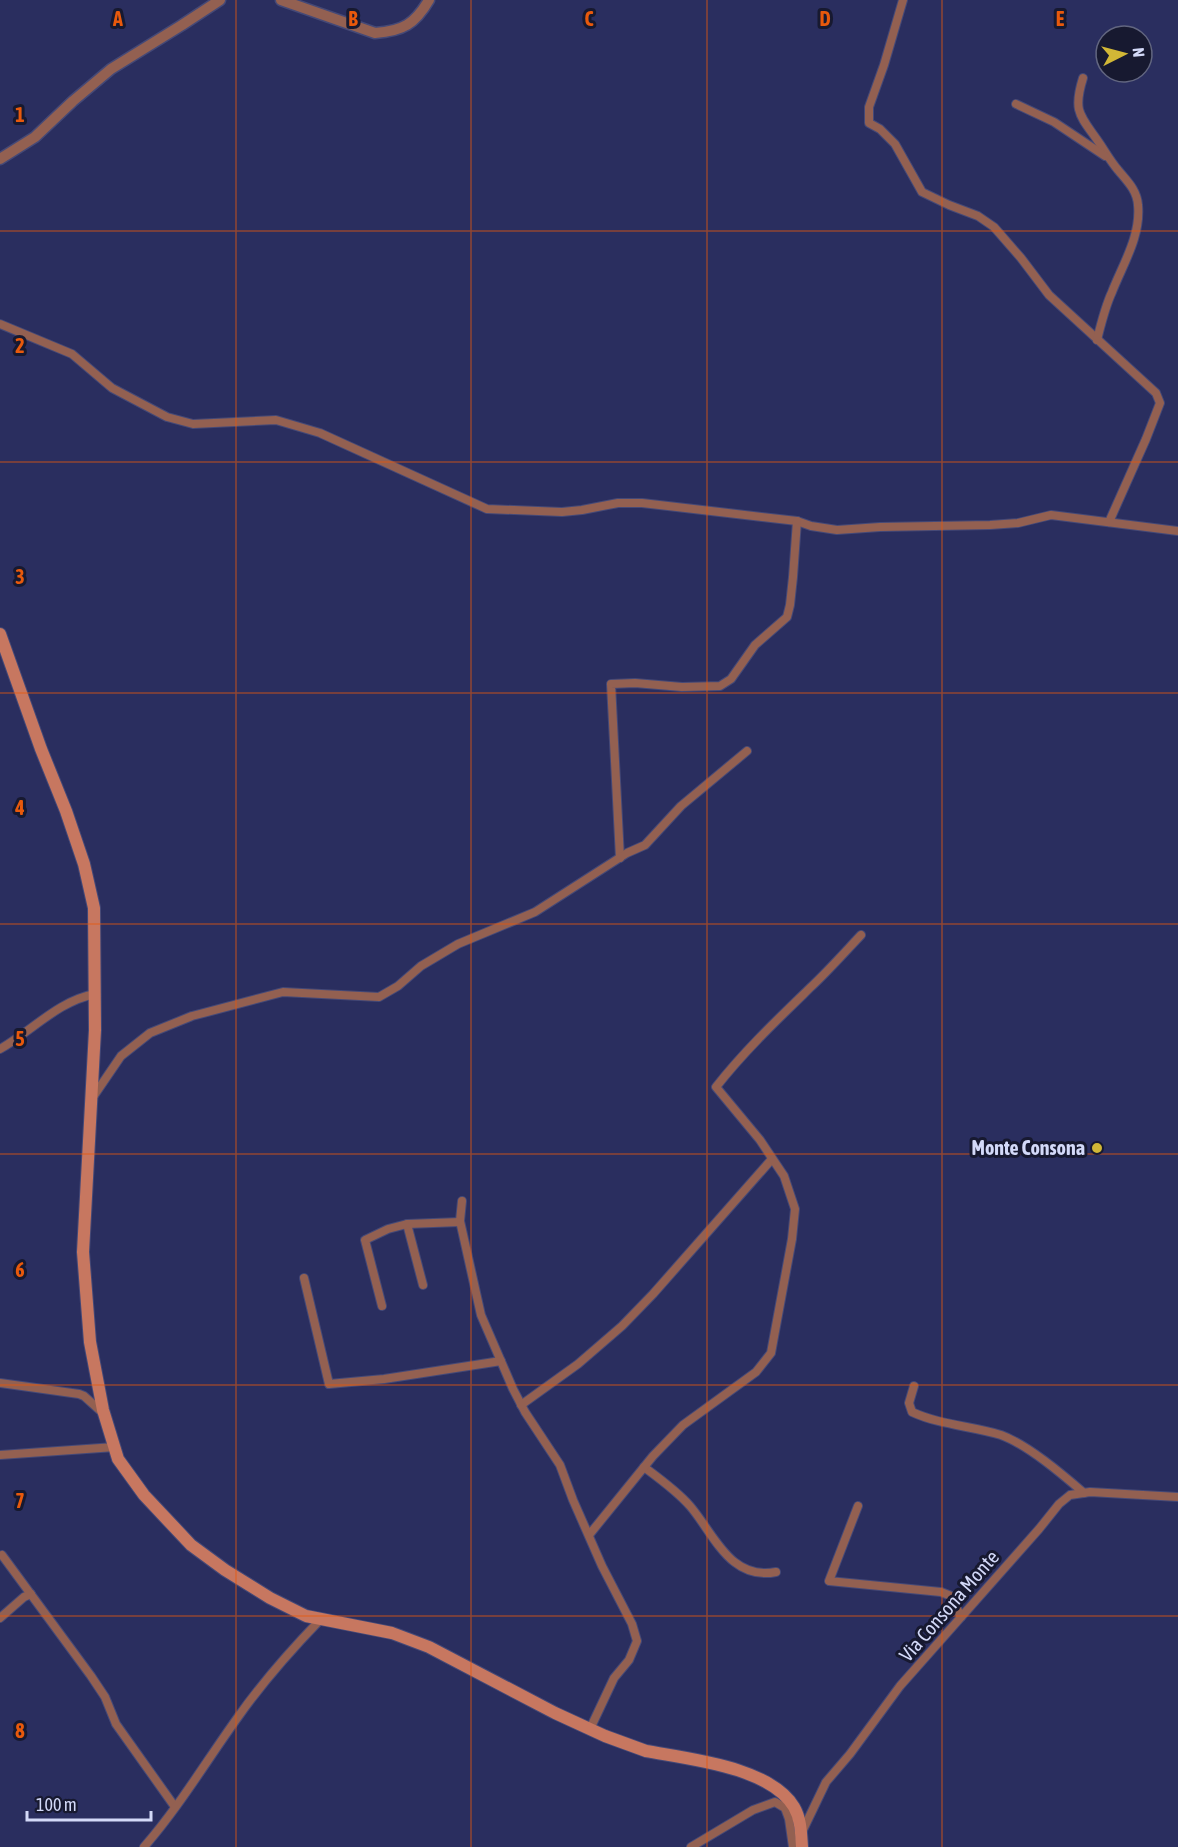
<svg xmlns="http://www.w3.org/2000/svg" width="1178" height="1847" font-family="'Asap Condensed',sans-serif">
  <rect width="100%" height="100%" fill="#2a2e5f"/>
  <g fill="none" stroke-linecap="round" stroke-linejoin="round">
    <g stroke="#454977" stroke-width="10">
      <g id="minor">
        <path d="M903,0L884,65L869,107V123L880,129L895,144L922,192L949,205L978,216L994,227L1021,258L1049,295L1156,393L1160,403L1146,439L1109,522"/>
        <path d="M1083,78C1072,113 1081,116 1100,144C1106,153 1111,162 1118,170C1127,181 1137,190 1138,205C1141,236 1123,264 1112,292C1105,307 1101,324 1097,340"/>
        <path d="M1016,104L1054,122L1105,156"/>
        <path d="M0,324L72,354L112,388L167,417L193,424L276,420L320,433L487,509L562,512L582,510L618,503H642L797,521L811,526L837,530L880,527L990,525L1018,523L1051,515L1178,531"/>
        <path d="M620,858L611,684L635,683L682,687L720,686L731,679L755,645L787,617L790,605L793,577L797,521"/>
        <path d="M0,1049C32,1031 58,1001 95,994"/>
        <path d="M93,1097L121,1056L150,1033L192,1016L283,992L379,997L398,986L421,966L458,944L535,912L627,853L645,845L681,806L747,751"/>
        <path d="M462,1201L460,1221L481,1315L513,1389L525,1412L560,1465L573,1500L602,1566L632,1624L637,1641L629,1660L614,1678L590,1729"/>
        <path d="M407,1224L423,1285"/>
        <path d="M304,1278L329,1384L384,1379L501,1361"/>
        <path d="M382,1306L365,1240L388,1229L407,1224L460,1222"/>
        <path d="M0,1383L79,1394L84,1396L104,1414"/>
        <path d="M914,1386L909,1403L912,1412C940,1425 972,1426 1001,1435C1028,1445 1062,1474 1084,1493"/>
        <path d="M521,1405L578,1364L622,1326L653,1294L772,1159"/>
        <path d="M0,1455L115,1447"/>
        <path d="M644,1467C660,1479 677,1491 690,1506C714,1534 730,1581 776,1572"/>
        <path d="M858,1506L829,1581L941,1592L951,1596L961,1617"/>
        <path d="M589,1535L653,1456L683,1425L756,1372L771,1353L792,1239L795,1209L784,1176L760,1140L716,1087C745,1050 779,1018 812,986C829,970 845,952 861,935"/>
        <path d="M2,1555L91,1676L105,1697L116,1724L175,1807"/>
        <path d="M0,1618L24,1597L31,1594"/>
        <path d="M801,1834L826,1782L850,1754L900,1686L1039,1529L1059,1504L1070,1495L1090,1492L1178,1497"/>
        <path d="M144,1847C179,1807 207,1760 238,1717C262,1683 291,1650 320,1620"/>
        <path d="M691,1847L753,1810L775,1802L785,1808L789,1819L793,1847"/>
      </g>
    </g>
    <g stroke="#454977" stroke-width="13">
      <g id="tertiary">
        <path d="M281,0L375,33C403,31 415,24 429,0"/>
        <path d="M0,159L35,137L73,101L111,69L182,25L220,0"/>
      </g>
    </g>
    <g stroke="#454977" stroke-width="14">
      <path id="secondary" d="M0,634L41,749L66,811L84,864L94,908L95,1030L83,1252L90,1342L103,1410L118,1459L144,1495L191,1545L225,1570L270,1598L306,1616L392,1633L429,1647L555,1713L605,1736L646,1751C689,1759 770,1767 794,1807C801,1819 801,1833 802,1847"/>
    </g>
    <use href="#minor" stroke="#936051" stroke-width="8"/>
    <use href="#tertiary" stroke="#936051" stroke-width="10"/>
    <use href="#secondary" stroke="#c77760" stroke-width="12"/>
  </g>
  <path fill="none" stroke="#e8590c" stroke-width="1.5" stroke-opacity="0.55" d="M236,0V1847M471,0V1847M707,0V1847M942,0V1847M0,231H1178M0,462H1178M0,693H1178M0,924H1178M0,1154H1178M0,1385H1178M0,1616H1178"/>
  <circle fill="#d1b736" stroke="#171930" stroke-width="2" cx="1097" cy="1148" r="6"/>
  <g text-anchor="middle" stroke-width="6" stroke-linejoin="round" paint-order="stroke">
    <g font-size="20" font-weight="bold" fill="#d3d9f8" stroke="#171930" text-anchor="end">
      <text x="1085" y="1155">Monte Consona</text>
    </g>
    <g font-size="20" fill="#d3d9f8" stroke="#171930">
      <text transform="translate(949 1606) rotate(-49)" y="7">Via Consona Monte</text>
    </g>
  </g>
  <g font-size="20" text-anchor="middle" font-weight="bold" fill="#e8590c" stroke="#171930" stroke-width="6" stroke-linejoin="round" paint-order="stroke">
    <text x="118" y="26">A</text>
    <text x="353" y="26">B</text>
    <text x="589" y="26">C</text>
    <text x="825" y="26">D</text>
    <text x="1060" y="26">E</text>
    <text x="20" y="122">1</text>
    <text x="20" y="353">2</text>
    <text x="20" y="584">3</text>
    <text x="20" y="815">4</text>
    <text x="20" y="1046">5</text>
    <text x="20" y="1277">6</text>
    <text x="20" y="1508">7</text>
    <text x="20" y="1738">8</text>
  </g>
  <g transform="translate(1124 54) rotate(84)"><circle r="28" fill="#171930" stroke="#626680" stroke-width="1.5"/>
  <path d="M0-4.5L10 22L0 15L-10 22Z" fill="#d1b736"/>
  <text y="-9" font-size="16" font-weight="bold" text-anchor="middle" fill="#d3d9f8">N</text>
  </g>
  <path d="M27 1811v9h124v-9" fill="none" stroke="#d3d9f8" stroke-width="3"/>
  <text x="36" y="1811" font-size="18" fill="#d3d9f8" stroke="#171930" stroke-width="4.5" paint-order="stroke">100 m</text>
</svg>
